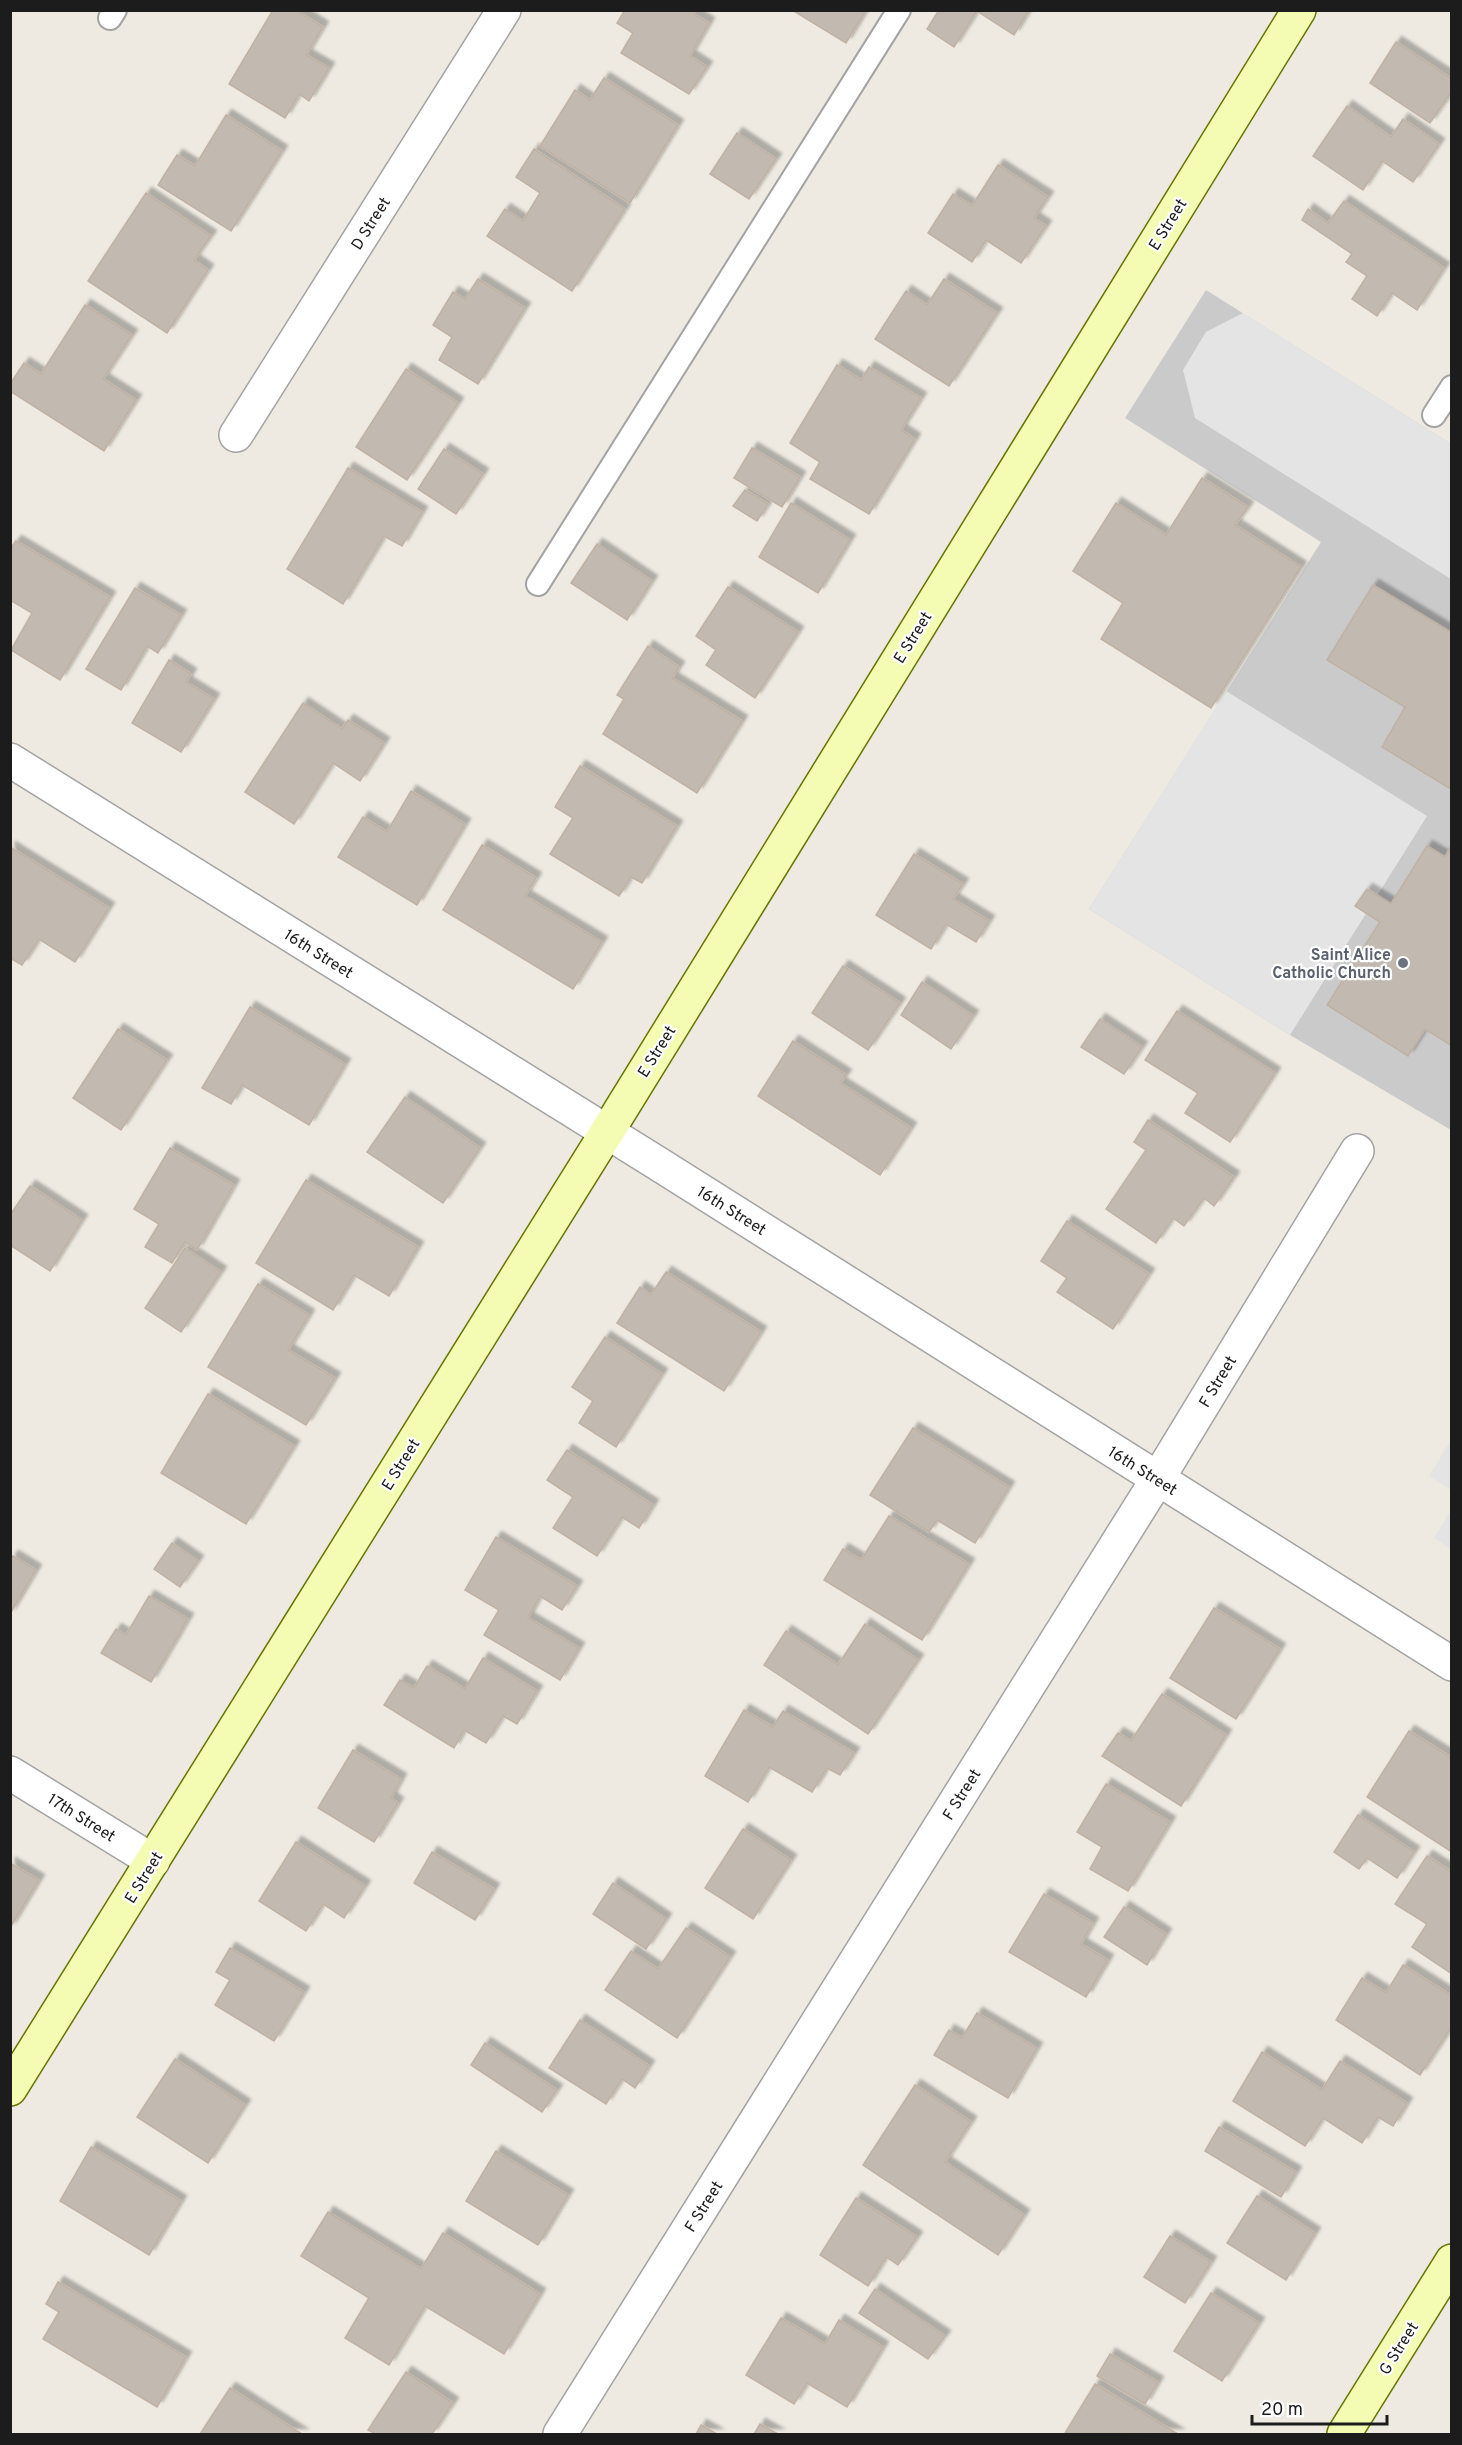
<svg xmlns="http://www.w3.org/2000/svg" width="1462" height="2445" font-family="Overpass,sans-serif">
  <defs>
    <filter id="shadow"><feDropShadow dx="5.5" dy="-5.5" stdDeviation="1.5" flood-color="#0004"/></filter>
  </defs>
  <rect width="100%" height="100%" fill="#eeeae1"/>
  <path fill="#cacaca" d="M1206,290L1451,444V1130L1290,1035L1089,909L1321,542L1125,418Z"/>
  <g fill="#e4e4e4">
    <path d="M1243,313L1451,444V579L1195,418L1183,370L1206,332Z"/>
    <path d="M1226,691L1427,816L1290,1035L1089,909Z"/>
    <path d="M1451,1440V1490L1429,1476Z"/>
    <path d="M1451,1510V1549L1434,1538Z"/>
  </g>
  <g fill="#c2bab1" stroke="#c0b1a3" stroke-width="1.5" filter="url(#shadow)">
    <path d="M273,10H296L323,27L306,55L329,68L309,101L299,94L285,118L229,84Z"/>
    <path d="M625,10H696L694,14L709,23L690,56L707,67L689,94L621,53L633,33L617,23Z"/>
    <path d="M792,10H866L846,43Z"/>
    <path d="M939,10H1029L1014,35L977,11L954,47L927,29Z"/>
    <path d="M1396,42L1452,79V91L1430,123L1370,83Z"/>
    <path d="M604,78L678,125L630,203L540,146L575,90L590,100Z"/>
    <path d="M1347,106L1391,137L1403,119L1439,144L1413,182L1382,161L1363,190L1313,156Z"/>
    <path d="M226,115L282,151L231,231L158,185L177,155L195,166Z"/>
    <path d="M737,133L776,159L749,199L710,174Z"/>
    <path d="M534,149L625,209L572,291L487,236L505,209L523,221L540,193L516,177Z"/>
    <path d="M998,165L1048,197L1034,218L1046,226L1021,263L986,240L972,262L928,233L953,194L972,206Z"/>
    <path d="M146,193L211,236L194,260L208,270L167,333L88,281Z"/>
    <path d="M1344,201L1444,268L1417,310L1392,293L1377,316L1352,299L1367,276L1346,262L1352,254L1302,220L1308,209L1328,223Z"/>
    <path d="M478,279L525,308L478,384L439,360L452,337L433,325L453,292L465,299Z"/>
    <path d="M944,279L997,313L949,386L875,339L906,291L927,305Z"/>
    <path d="M85,305L132,335L103,379L136,400L104,451L10,391V384L24,363L41,374Z"/>
    <path d="M837,365L861,380L869,367L921,398L901,430L915,439L869,514L810,479L820,462L790,443Z"/>
    <path d="M406,369L458,403L407,480L356,447Z"/>
    <path d="M752,448L800,477L782,507L734,478Z"/>
    <path d="M444,449L483,474L456,514L418,489Z"/>
    <path d="M348,468L422,512L402,546L384,536L343,604L287,569Z"/>
    <path d="M1202,478L1248,507L1235,525L1301,567L1211,708L1101,639L1123,603L1073,571L1116,503L1166,535Z"/>
    <path d="M745,490L768,504L757,521L733,506Z"/>
    <path d="M791,503L850,540L818,593L759,557Z"/>
    <path d="M16,541L110,597L60,680L11,650L32,613L10,600V549Z"/>
    <path d="M597,544L652,581L627,620L571,583Z"/>
    <path d="M1373,585L1452,633V783L1449,788L1382,747L1405,707L1327,660Z"/>
    <path d="M728,587L798,632L755,698L706,665L716,650L696,636Z"/>
    <path d="M135,588L181,615L158,653L147,646L121,690L86,669Z"/>
    <path d="M648,646L679,667L672,678L742,721L697,793L603,734L624,699L617,695Z"/>
    <path d="M169,660L191,674L186,682L214,699L181,752L132,723Z"/>
    <path d="M303,703L342,729L348,720L384,743L360,781L333,763L294,824L245,792Z"/>
    <path d="M580,766L677,826L642,883L631,877L619,896L550,854L573,818L555,807Z"/>
    <path d="M411,791L465,824L417,905L338,857L363,817L387,832Z"/>
    <path d="M482,845L536,878L525,896L602,942L573,989L443,910Z"/>
    <path d="M1452,845V1046L1425,1029L1408,1056L1327,1005L1380,922L1355,906L1367,889L1391,904L1427,846L1445,857Z"/>
    <path d="M10,847L109,908L75,962L39,939L22,965L10,958Z"/>
    <path d="M914,854L963,884L953,899L989,921L976,942L946,924L931,949L876,915Z"/>
    <path d="M843,966L900,1003L868,1050L812,1013Z"/>
    <path d="M922,982L973,1016L951,1049L901,1015Z"/>
    <path d="M250,1007L345,1064L309,1125L242,1085L231,1104L202,1088Z"/>
    <path d="M1177,1011L1275,1073L1230,1142L1185,1113L1198,1093L1145,1060Z"/>
    <path d="M1100,1019L1142,1047L1124,1074L1081,1047Z"/>
    <path d="M118,1029L167,1060L121,1130L73,1098Z"/>
    <path d="M793,1041L846,1075L840,1083L911,1128L880,1175L758,1096Z"/>
    <path d="M405,1097L480,1148L443,1203L367,1152Z"/>
    <path d="M1148,1120L1234,1177L1214,1206L1204,1198L1184,1226L1173,1218L1156,1243L1106,1209L1146,1150L1134,1142Z"/>
    <path d="M170,1148L234,1185L197,1250L185,1242L172,1263L145,1247L159,1224L134,1209Z"/>
    <path d="M306,1180L418,1247L389,1296L354,1275L333,1310L256,1263Z"/>
    <path d="M30,1186L82,1220L50,1271L10,1245V1215Z"/>
    <path d="M1067,1221L1149,1274L1113,1329L1057,1292L1067,1278L1041,1261Z"/>
    <path d="M185,1248L221,1272L181,1332L145,1308Z"/>
    <path d="M666,1272L761,1332L724,1391L617,1323L640,1287L651,1295Z"/>
    <path d="M258,1284L309,1315L288,1350L335,1378L306,1425L208,1367Z"/>
    <path d="M605,1337L662,1374L616,1447L579,1423L593,1401L572,1387Z"/>
    <path d="M208,1394L294,1446L246,1524L161,1473Z"/>
    <path d="M913,1428L1009,1487L975,1543L937,1520L929,1532L870,1495Z"/>
    <path d="M567,1450L653,1505L639,1528L622,1517L597,1556L553,1528L573,1497L547,1480Z"/>
    <path d="M889,1516L969,1564L922,1640L824,1580L843,1549L861,1560Z"/>
    <path d="M496,1537L577,1586L562,1610L540,1596L528,1618L579,1648L560,1680L484,1635L499,1610L465,1590Z"/>
    <path d="M172,1543L198,1561L180,1587L154,1569Z"/>
    <path d="M13,1556L36,1570L10,1614V1560Z"/>
    <path d="M149,1596L188,1619L151,1682L101,1653L116,1629L126,1635Z"/>
    <path d="M1214,1608L1280,1649L1236,1719L1170,1678Z"/>
    <path d="M865,1624L918,1660L868,1734L764,1665L786,1631L838,1665Z"/>
    <path d="M483,1658L537,1691L517,1724L503,1716L486,1743L464,1730L454,1748L384,1705L400,1680L414,1688L427,1666L465,1689Z"/>
    <path d="M1162,1694L1226,1735L1181,1806L1102,1756L1118,1733L1131,1741Z"/>
    <path d="M744,1710L773,1727L783,1711L854,1753L840,1775L827,1768L812,1792L769,1767L748,1802L705,1776Z"/>
    <path d="M1409,1731L1452,1758V1852L1367,1797Z"/>
    <path d="M353,1750L401,1779L391,1798L398,1803L374,1842L318,1808Z"/>
    <path d="M1106,1784L1170,1822L1128,1891L1090,1869L1102,1847L1077,1832Z"/>
    <path d="M1358,1815L1414,1852L1397,1878L1367,1858L1359,1869L1334,1852Z"/>
    <path d="M743,1829L791,1860L753,1919L705,1888Z"/>
    <path d="M296,1842L365,1886L344,1918L323,1904L306,1931L259,1901Z"/>
    <path d="M432,1852L494,1889L475,1920L414,1883Z"/>
    <path d="M1427,1856L1452,1872V1974L1412,1947L1427,1924L1395,1904Z"/>
    <path d="M10,1863L39,1880L10,1928Z"/>
    <path d="M613,1883L666,1919L646,1949L593,1914Z"/>
    <path d="M1044,1894L1093,1923L1081,1944L1108,1960L1086,1997L1009,1952Z"/>
    <path d="M1124,1907L1166,1934L1147,1965L1104,1937Z"/>
    <path d="M686,1928L730,1957L677,2038L605,1990L631,1951L658,1969Z"/>
    <path d="M230,1948L304,1992L274,2041L215,2005L230,1980L216,1972Z"/>
    <path d="M1403,1965L1452,1996V2026L1420,2075L1336,2020L1362,1978L1386,1993Z"/>
    <path d="M977,2013L1037,2048L1008,2098L934,2055L949,2030L962,2038Z"/>
    <path d="M580,2020L649,2066L635,2088L622,2079L606,2104L549,2068Z"/>
    <path d="M485,2043L557,2090L542,2112L471,2065Z"/>
    <path d="M1262,2052L1322,2090L1340,2061L1407,2103L1393,2126L1378,2117L1362,2143L1323,2118L1305,2146L1233,2101Z"/>
    <path d="M175,2059L245,2105L208,2163L137,2117Z"/>
    <path d="M915,2085L971,2122L945,2162L1024,2215L998,2255L863,2165Z"/>
    <path d="M1219,2127L1296,2172L1281,2197L1205,2151Z"/>
    <path d="M91,2147L181,2201L149,2255L60,2201Z"/>
    <path d="M496,2151L568,2195L538,2245L466,2201Z"/>
    <path d="M1257,2196L1315,2233L1286,2280L1227,2243Z"/>
    <path d="M856,2198L917,2237L898,2265L886,2257L868,2286L820,2255Z"/>
    <path d="M328,2212L421,2269L443,2233L540,2294L504,2354L425,2306L389,2365L345,2338L369,2298L301,2256Z"/>
    <path d="M1170,2236L1211,2262L1185,2303L1144,2277Z"/>
    <path d="M58,2282L186,2357L157,2407L43,2339L59,2312L46,2304Z"/>
    <path d="M875,2289L945,2336L928,2359L859,2313Z"/>
    <path d="M1211,2293L1259,2323L1222,2381L1174,2351Z"/>
    <path d="M781,2318L825,2344L839,2320L883,2347L847,2407L807,2383L794,2404L746,2375Z"/>
    <path d="M1110,2354L1158,2382L1145,2404L1097,2376Z"/>
    <path d="M406,2372L453,2403L432,2434H376L368,2430Z"/>
    <path d="M1095,2384L1178,2434L1065,2433Z"/>
    <path d="M230,2388L302,2434H200Z"/>
    <path d="M760,2424L778,2434H754Z"/>
    <path d="M701,2425L717,2434H696Z"/>
  </g>
  <g fill="none" stroke-linecap="round" stroke-linejoin="round">
    <g stroke="#a3a3a3" stroke-width="26">
      <g id="lane">
        <path d="M110,18L115,10"/>
        <path d="M1434,415L1452,387"/>
        <path d="M538,584L899,10"/>
      </g>
    </g>
    <g stroke="#a3a3a3" stroke-width="36">
      <g id="street">
        <path d="M236,435L504,10"/>
        <path d="M10,760L657,1163L1452,1664"/>
        <path d="M10,1773L153,1861"/>
        <path d="M560,2434L1157,1480L1357,1151"/>
      </g>
    </g>
    <g stroke="#647601" stroke-width="36">
      <g id="secondary">
        <path d="M10,2089L607,1132L1299,10"/>
        <path d="M1344,2434L1452,2261"/>
      </g>
    </g>
    <use href="#lane" stroke="#fff" stroke-width="22"/>
    <use href="#street" stroke="#fff" stroke-width="33"/>
    <use href="#secondary" stroke="#f4fbb2" stroke-width="33"/>
  </g>
  <circle fill="#6b7280" stroke="#fff" stroke-width="2" cx="1403" cy="963" r="6"/>
  <g text-anchor="middle" stroke-width="4.5" stroke-linejoin="round" paint-order="stroke">
    <g font-size="16" fill="#1c1c1c" stroke="#fff">
      <text transform="translate(370 223) rotate(-58)" y="6">D Street</text>
      <text transform="translate(1167 224) rotate(-58)" y="6">E Street</text>
      <text transform="translate(912 637) rotate(-58)" y="6">E Street</text>
      <text transform="translate(319 953) rotate(32)" y="6">16th Street</text>
      <text transform="translate(656 1051) rotate(-58)" y="6">E Street</text>
      <text transform="translate(732 1210) rotate(32)" y="6">16th Street</text>
      <text transform="translate(1217 1381) rotate(-59)" y="6">F Street</text>
      <text transform="translate(400 1464) rotate(-58)" y="6">E Street</text>
      <text transform="translate(1143 1470) rotate(32)" y="6">16th Street</text>
      <text transform="translate(961 1794) rotate(-58)" y="6">F Street</text>
      <text transform="translate(82 1817) rotate(32)" y="6">17th Street</text>
      <text transform="translate(143 1877) rotate(-58)" y="6">E Street</text>
      <text transform="translate(703 2206) rotate(-58)" y="6">F Street</text>
      <text transform="translate(1398 2348) rotate(-58)" y="6">G Street</text>
    </g>
    <g font-size="16" font-weight="bold" fill="#5b616d" stroke="#fff" text-anchor="end">
      <text x="1391" y="960">Saint Alice<tspan x="1391" dy="18">Catholic Church</tspan></text>
    </g>
  </g>
  <rect width="1462" height="2445" fill="none" stroke="#1c1c1c" stroke-width="24"/>
  <path d="M1252 2415v9h135v-9" fill="none" stroke="#1c1c1c" stroke-width="3"/>
  <text x="1261" y="2415" font-size="18" fill="#1c1c1c" stroke="#ffffff" stroke-width="4.5" paint-order="stroke">20 m</text>
</svg>
